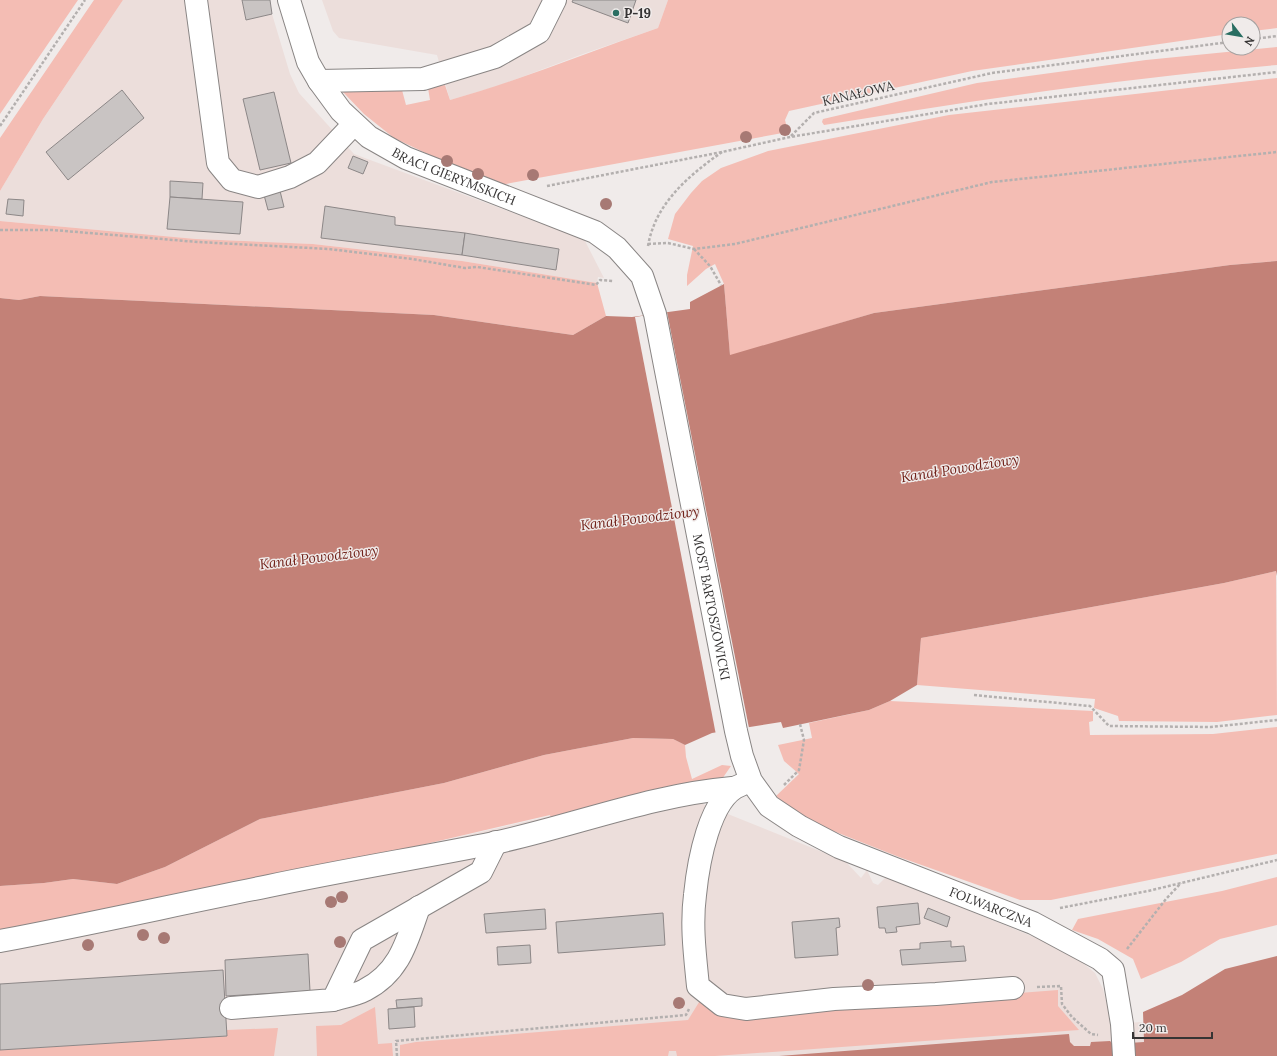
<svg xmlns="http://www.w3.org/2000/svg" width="1277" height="1056" font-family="Lora,serif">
  <rect width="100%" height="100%" fill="#f0ebea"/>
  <g fill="#ecdedb">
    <path d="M123,0H242L246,20L272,14L290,74L299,93L354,154L584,239L604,278L598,277L597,283L462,261L313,244L196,239L0,221V191L43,119Z"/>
    <path d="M322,0H668L658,28L583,54L501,85L450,100L437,55L339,38L333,31Z"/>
    <path d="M711,779L703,804L845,861L861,878L867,870L873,883L878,885L886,877L1039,939L1078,959L1095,973L1103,989L1112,1024L1142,1022L1146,1056H0V930L315,870Z"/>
  </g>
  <g fill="#f4bdb4">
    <path d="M0,0H78L0,114Z"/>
    <path d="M94,0H123L43,119L0,191V138Z"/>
    <path d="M668,0H1277V28L1253,31V24H1229V34L972,71L789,111L785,120L788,132L495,186L394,138L364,114L342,91L402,90L406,105L430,100L428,88L445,85L450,100C521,80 589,52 658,28Z"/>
    <path d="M1277,47V65C1125,78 974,100 824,125L822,122L823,119L977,83L1146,60Z"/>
    <path d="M1277,78V261L1230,265L874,313L730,356L724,284L715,264L706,269L687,286V275L693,246L668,239L675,214L691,193L702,181L721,168L768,151L949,115Z"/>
    <path d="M0,221L196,239L313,244L462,261L597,283L606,316L573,335L434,315L40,296L19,300L0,298Z"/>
    <path d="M1276,571L1277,715L1217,722L1119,721L1118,716L1094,708L1095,699L917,685L921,638L1224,583Z"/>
    <path d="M890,701L1093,711V721L1089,722L1090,735L1213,734L1277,727V854L1051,900H1020L899,857L818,825L793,811L776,796L799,774L784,761L778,745L812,738L809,723L869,710Z"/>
    <path d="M633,738L673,739L685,745L686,757L692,779L722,765L731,766L722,779L553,823L550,815L315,870L0,930V886L44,883L73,879L117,884L165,867L260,819L444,783L544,755Z"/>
    <path d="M1277,877V925L1220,939L1181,962L1141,979L1133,959L1098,939L1072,930L1078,919L1222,891Z"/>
    <path d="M1058,990V1006L1079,1030L715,1056H677L676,1051H669L668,1056H400V1045L416,1042L688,1020L701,999L848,1006Z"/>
    <path d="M375,1007L378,1044L392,1043L393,1056H317L316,1026L341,1025Z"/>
    <path d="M278,1028L274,1056H0V1050L227,1036V1030Z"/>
  </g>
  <g fill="#c38177">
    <path d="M1277,261V576L1276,571L1224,583L921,638L917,685L890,701L869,710L783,728L781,722L712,733L685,745L673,739L633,738L544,755L444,783L260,819L165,867L117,884L73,879L44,883L0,886V298L19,300L40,296L434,315L573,335L606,316L632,317L690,309V302L724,284L730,355L874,313L1230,265Z"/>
    <path d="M1277,956V1056H779L1069,1034L1070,1042L1074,1046H1090L1091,1042L1110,1041L1113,1044L1144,1042L1143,1012L1182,995L1225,969Z"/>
  </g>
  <path fill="#f0ebea" d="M667,312L749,728L716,735L635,317Z"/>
  <g fill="#c9c4c3" stroke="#8c8787">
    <path d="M242,0H270L272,14L246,20Z"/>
    <path d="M573,0H636L628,23L572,2Z"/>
    <path d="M122,90L144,118L68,180L46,152Z"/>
    <path d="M274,92L291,163L260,170L243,99Z"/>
    <path d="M353,156L368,162L363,174L348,168Z"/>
    <path d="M170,181L203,183L202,199L170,197Z"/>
    <path d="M280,191L284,207L268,210L264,195Z"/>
    <path d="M170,197L243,202L240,234L167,229Z"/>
    <path d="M8,199L24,200L23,216L6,214Z"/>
    <path d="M325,206L395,217V225L465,233L462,255L321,238Z"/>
    <path d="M465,233L559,249L556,270L462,255Z"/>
    <path d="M918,903L920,924L896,927L897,932L886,933L885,928H879L877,907Z"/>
    <path d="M928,908L950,917L947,927L924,918Z"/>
    <path d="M545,909L546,929L486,933L484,914Z"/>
    <path d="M663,913L665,945L558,953L556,922Z"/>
    <path d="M839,918L840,927L836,928L838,955L795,958L792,922Z"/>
    <path d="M951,941V947L964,946L966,961L902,965L900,950L920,949V943Z"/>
    <path d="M530,945L531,963L498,965L497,947Z"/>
    <path d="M308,954L310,991L226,996L225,960Z"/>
    <path d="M223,970L227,1036L0,1050V984Z"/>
    <path d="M422,998V1006L397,1008L396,1000Z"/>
    <path d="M414,1007L415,1027L389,1029L388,1009Z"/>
  </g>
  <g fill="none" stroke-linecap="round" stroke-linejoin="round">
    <g stroke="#898584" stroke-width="24">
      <g id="minor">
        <path d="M196,0L218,163L232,180L258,187L290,177L317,163L354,124"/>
        <path id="s1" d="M289,0L308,62L319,81L341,111L369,137L406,158L595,232L617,248L642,276L655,314L736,731L742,756L751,781L769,806L799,826L839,847L1033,923L1100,959L1113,970L1122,1024L1124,1056"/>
        <path d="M319,81L423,79L495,57L539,32L555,0"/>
        <path d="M741,785C709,796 698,865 695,895C691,925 695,956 698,986L722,1005L746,1009L834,999L936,994L1013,988"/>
        <path d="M0,941C90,924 179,904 269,886C344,870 419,858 494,843C573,826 651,795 732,788"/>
        <path d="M333,1000C343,997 356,995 365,990C400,972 407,941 419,907"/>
        <path d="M231,1008L333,1000L362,940L481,872L496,842"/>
      </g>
    </g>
    <g stroke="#b4b0af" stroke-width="2.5" stroke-dasharray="3 2" stroke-linecap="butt">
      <path d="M1253,39L1277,36"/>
      <path d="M0,126L85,0"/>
      <path d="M791,136L814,113L992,73L1229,42"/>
      <path d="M547,186L722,152L790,137L988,104L1277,72"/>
      <path d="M0,230H53L198,242L329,249L412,259L465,268L477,267L596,285L600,280L613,281"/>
      <path d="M648,244L668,243L694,249L735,244L992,182L1277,152"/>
      <path d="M648,246C655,204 688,176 722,152"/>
      <path d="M694,249L710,266L721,285"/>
      <path d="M974,695L1090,706L1109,726L1211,727L1277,720"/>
      <path d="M784,785L799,770L804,740L800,724"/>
      <path d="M1060,908L1148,891L1277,860"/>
      <path d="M1127,949L1166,899L1181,883"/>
      <path d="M1037,987L1061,986L1062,1004L1072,1017L1091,1034L1098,1035"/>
      <path d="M397,1056L396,1041L686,1015L689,1009"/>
    </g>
    <use href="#minor" stroke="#fff" stroke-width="22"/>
  </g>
  <g fill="#a77974">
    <circle cx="785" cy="130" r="6"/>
    <circle cx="746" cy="137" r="6"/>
    <circle cx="447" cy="161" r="6"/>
    <circle cx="478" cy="174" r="6"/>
    <circle cx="533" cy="175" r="6"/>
    <circle cx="606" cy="204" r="6"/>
    <circle cx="342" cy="897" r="6"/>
    <circle cx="331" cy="902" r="6"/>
    <circle cx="143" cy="935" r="6"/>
    <circle cx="164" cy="938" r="6"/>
    <circle cx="340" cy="942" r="6"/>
    <circle cx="88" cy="945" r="6"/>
    <circle cx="868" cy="985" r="6"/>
    <circle cx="679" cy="1003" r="6"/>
  </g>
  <circle fill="#296e62" stroke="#f0ebea" stroke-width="1.5" cx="616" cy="13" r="4"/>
  <g text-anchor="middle" stroke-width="3" stroke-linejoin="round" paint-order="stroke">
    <g font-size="13" font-weight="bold" fill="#363434" stroke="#f0ebea" text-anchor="start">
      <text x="624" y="18">P-19</text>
    </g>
    <g font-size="13" fill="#363434" stroke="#f0ebea">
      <text transform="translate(858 93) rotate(-13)" y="5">KANAŁOWA</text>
      <text dy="5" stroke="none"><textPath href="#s1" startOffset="256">BRACI GIERYMSKICH</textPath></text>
      <text dy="5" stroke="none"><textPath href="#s1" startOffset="811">MOST BARTOSZOWICKI</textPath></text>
      <text dy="5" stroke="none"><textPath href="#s1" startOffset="1265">FOLWARCZNA</textPath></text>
    </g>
    <g font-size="14" font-style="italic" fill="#712119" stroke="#f0ebea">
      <text transform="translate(960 468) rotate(-9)" y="5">Kanał Powodziowy</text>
      <text transform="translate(640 518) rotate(-7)" y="5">Kanał Powodziowy</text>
      <text transform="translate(319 557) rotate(-7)" y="5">Kanał Powodziowy</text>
    </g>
  </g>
  <g transform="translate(1241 36) rotate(121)"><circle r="19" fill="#f0ebea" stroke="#a6a2a1"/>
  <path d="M0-3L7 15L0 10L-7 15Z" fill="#296e62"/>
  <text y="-6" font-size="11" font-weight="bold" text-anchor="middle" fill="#363434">N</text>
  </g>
  <path d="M1133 1032v6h79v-6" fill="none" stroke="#363434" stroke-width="2"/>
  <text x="1139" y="1032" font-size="12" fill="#363434" stroke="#f0ebea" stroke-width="3" paint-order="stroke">20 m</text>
</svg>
